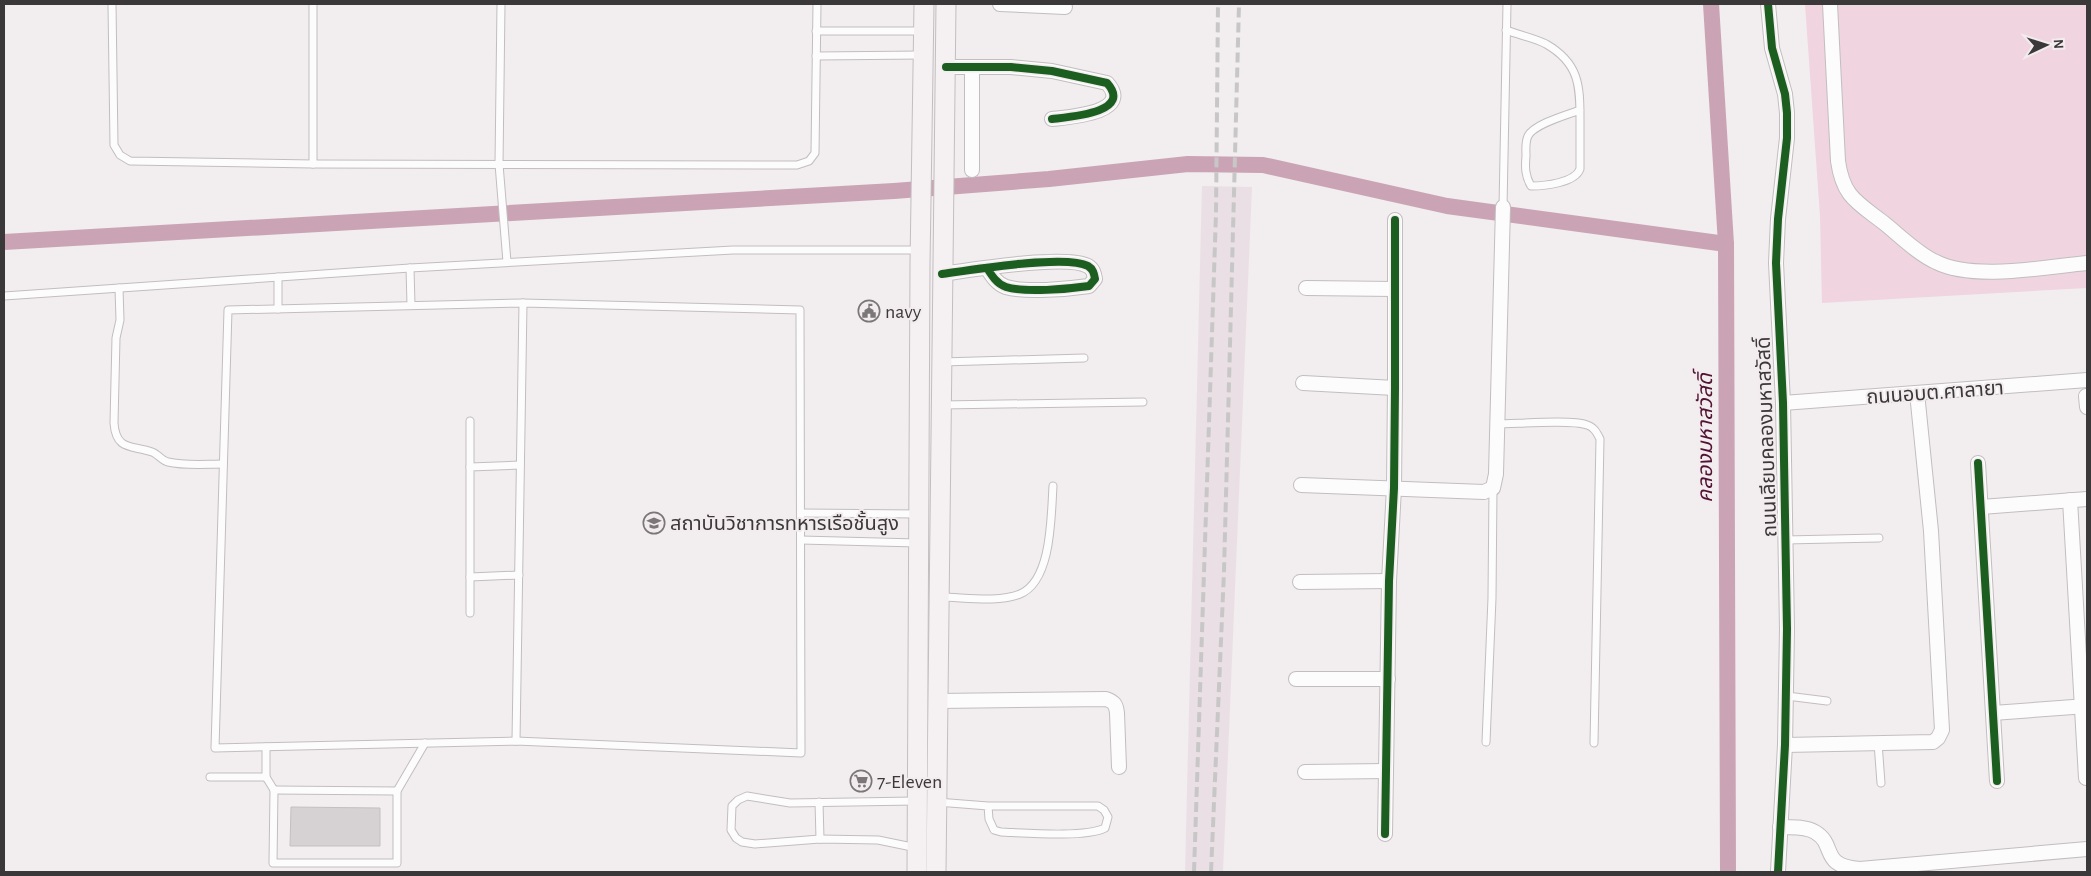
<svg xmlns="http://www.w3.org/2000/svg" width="2091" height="876" font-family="'Alegreya Sans','Noto Sans Thai',sans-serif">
  <rect width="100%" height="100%" fill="#f2edef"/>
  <path fill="#eadfe4" d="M1202,186L1252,187L1223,872H1185Z"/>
  <path fill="#f0d4e0" d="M1805,4H2087V288L1822,303L1820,216Z"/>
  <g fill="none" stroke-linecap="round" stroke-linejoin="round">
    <g stroke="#caa4b4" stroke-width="16">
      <path d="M1711,4L1726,244L1728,872"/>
      <path d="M4,242L894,191L1049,179L1188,164L1263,165L1447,206L1726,244"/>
    </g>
  </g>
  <path fill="#d6d2d4" stroke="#c4c0c2" d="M291,807L380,808V846H290Z"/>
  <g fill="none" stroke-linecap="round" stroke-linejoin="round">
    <g stroke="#c2bebf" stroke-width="9">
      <g id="service">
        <path d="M112,4L114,145L120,155L130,161L313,164L797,165L809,161L815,153L817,4"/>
        <path d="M313,4V164"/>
        <path d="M501,4L499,164L507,262"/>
        <path d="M1506,30C1519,35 1534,38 1546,44C1579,63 1580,85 1580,119C1580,136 1580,153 1580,169C1575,183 1544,186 1531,186C1525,176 1525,167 1526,156C1526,149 1525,142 1528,136C1534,124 1567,115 1580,110"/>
        <path d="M816,31H923"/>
        <path d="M816,56L923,55"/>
        <path d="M1503,207L1507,4"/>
        <path d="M410,268L411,305"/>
        <path d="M278,277V309"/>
        <path d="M119,288L120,320L116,338L114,423C116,451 132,445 152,452C158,454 162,461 168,462C185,466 206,464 223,464"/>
        <path d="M4,296L410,268L733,250H919"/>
        <path d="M523,303L800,310L801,753L516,741L215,748L228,310Z"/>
        <path d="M942,362L1084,358"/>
        <path d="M942,405L1143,402"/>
        <path d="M470,421V467"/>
        <path d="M1497,424C1516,424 1572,419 1587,425C1594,427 1597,433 1600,439L1594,743"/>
        <path d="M801,513L918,514"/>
        <path d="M801,540L917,543"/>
        <path d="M1785,540L1879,538"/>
        <path d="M470,577L519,575"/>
        <path d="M940,597C963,597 998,603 1020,594C1052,581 1051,516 1053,486"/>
        <path d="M470,613V467L520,465"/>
        <path d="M1787,696L1827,701"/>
        <path d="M516,741L523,303"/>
        <path d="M1486,742L1492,598L1493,488"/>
        <path d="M1878,743L1881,783"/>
        <path d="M266,747V777L274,790L273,863H397V791L425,743"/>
        <path d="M210,777H266"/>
        <path d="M274,790L397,791"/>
        <path d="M915,801L790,803L747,796L738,800L732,806L731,830L736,838L742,842L755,844L820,839L878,840L917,848"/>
        <path d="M819,802L820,839"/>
        <path d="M937,802L988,806H1098L1104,810L1108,817L1105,828C1085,838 1025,833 1001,832L994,830L989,819L988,806"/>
      </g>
    </g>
    <g stroke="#c2bebf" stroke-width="16">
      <g id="minor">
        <path d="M1000,4L1065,7"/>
        <path d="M1768,4L1772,48L1785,94L1787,113V138L1778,219L1776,263L1783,403L1787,629L1785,745L1778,872"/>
        <path d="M1830,4L1838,161C1843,197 1857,202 1884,223C1899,235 1918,254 1936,262C1974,281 2044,267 2087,263"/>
        <path d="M946,67H1011L1052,71L1107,83C1134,113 1068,117 1052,119"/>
        <path d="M972,170V67"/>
        <path d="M942,274C970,270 1066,254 1088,266C1093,269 1094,273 1095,279L1089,286C1068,289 1025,293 1006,287C997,284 992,276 987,268"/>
        <path d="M1306,288L1395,289"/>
        <path d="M1303,383L1395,388"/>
        <path d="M2086,396L2087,407"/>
        <path d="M1783,403L2087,380"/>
        <path d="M1978,463L1997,781"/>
        <path d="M1301,485L1484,492L1493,488L1496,474L1503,207"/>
        <path d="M2070,500L2086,778"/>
        <path d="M1981,507L2087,499"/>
        <path d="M1300,582L1389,581"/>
        <path d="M1296,679H1388"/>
        <path d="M938,701L1106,699C1114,702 1116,704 1117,713L1119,767"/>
        <path d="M1993,713L2087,706"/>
        <path d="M1785,745L1933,742L1938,738L1942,730L1931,531L1917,393"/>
        <path d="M1305,772L1386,771"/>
        <path d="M1780,827C1791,828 1805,826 1815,832C1837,845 1819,866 1860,869L2087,849"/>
        <path d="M1385,834L1389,581L1394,488L1395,388V220"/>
      </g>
    </g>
    <g stroke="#c2bebf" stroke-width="21">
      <g id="secondary">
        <path d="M917,872L920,264L924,4"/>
        <path d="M936,872L946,4"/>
      </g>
    </g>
    <use href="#service" stroke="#fdfcfd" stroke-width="7"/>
    <use href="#minor" stroke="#fdfcfd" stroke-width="14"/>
    <use href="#secondary" stroke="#f5f0f2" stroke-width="19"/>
    <g stroke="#c8c7c7" stroke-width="4" stroke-dasharray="10 5" stroke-linecap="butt">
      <path d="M1194,872L1216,213L1218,4"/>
      <path d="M1211,872L1224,571L1239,4"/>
    </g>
    <g stroke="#f3ecef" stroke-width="11">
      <g id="cycleway">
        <path d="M1768,4L1772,48L1785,94L1787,113V138L1778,219L1776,263L1783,403L1787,629L1785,745L1778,872"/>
        <path d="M946,67H1011L1052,71L1107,83C1134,113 1068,117 1052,119"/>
        <path d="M942,274C970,270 1066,254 1088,266C1093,269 1094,273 1095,279L1089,286C1068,289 1025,293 1006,287C997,284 992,276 987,268"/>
        <path d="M1978,463L1997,781"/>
        <path d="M1385,834L1389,581L1394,488L1395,388V220"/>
      </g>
    </g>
    <use href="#cycleway" stroke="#1b5e20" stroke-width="8"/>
  </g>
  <defs>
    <g id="civic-ring" transform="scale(1.125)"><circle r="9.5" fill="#f3ecef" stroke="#7b7779" stroke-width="1.5"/><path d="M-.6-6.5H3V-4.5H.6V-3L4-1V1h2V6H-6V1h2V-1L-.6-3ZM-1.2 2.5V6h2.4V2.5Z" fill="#7b7779"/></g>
    <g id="university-ring" transform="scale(1.125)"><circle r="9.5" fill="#f3ecef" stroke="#7b7779" stroke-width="1.5"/><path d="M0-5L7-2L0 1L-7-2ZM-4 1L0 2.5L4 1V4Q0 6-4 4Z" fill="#7b7779"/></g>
    <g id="supermarket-ring" transform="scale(1.125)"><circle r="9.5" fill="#f3ecef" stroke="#7b7779" stroke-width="1.5"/><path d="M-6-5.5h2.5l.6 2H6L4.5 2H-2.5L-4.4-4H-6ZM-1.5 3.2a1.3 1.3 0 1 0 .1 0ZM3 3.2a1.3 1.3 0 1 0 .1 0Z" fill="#7b7779"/></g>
  </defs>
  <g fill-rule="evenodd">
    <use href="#civic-ring" x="869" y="311"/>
    <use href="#university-ring" x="654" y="523"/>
    <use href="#supermarket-ring" x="861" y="781"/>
  </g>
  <g text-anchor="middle" stroke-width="4" stroke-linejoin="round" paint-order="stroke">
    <g font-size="20" fill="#3b3839" stroke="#f3ecef" text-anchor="start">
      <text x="885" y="318">navy</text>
      <text x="670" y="530">สถาบันวิชาการทหารเรือชั้นสูง</text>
      <text x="877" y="788">7-Eleven</text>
    </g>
    <g font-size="20" fill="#3b3839" stroke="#f3ecef">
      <text transform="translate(1935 392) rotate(-4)" y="7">ถนนอบต.ศาลายา</text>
      <text transform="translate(1766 437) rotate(-92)" y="7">ถนนเลียบคลองมหาสวัสดิ์</text>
    </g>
    <g font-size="21" font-style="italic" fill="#511334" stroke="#f3ecef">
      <text transform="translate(1705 438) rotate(-90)" y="7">คลองมหาสวัสดิ์</text>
    </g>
  </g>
  <rect width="2091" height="876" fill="none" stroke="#3b3839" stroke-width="10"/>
  <g transform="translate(2046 45) rotate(86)" stroke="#f3ecef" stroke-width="4" paint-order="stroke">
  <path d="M0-4L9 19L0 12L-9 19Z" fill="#3b3839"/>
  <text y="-8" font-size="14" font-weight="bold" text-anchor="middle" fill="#3b3839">N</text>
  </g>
</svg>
